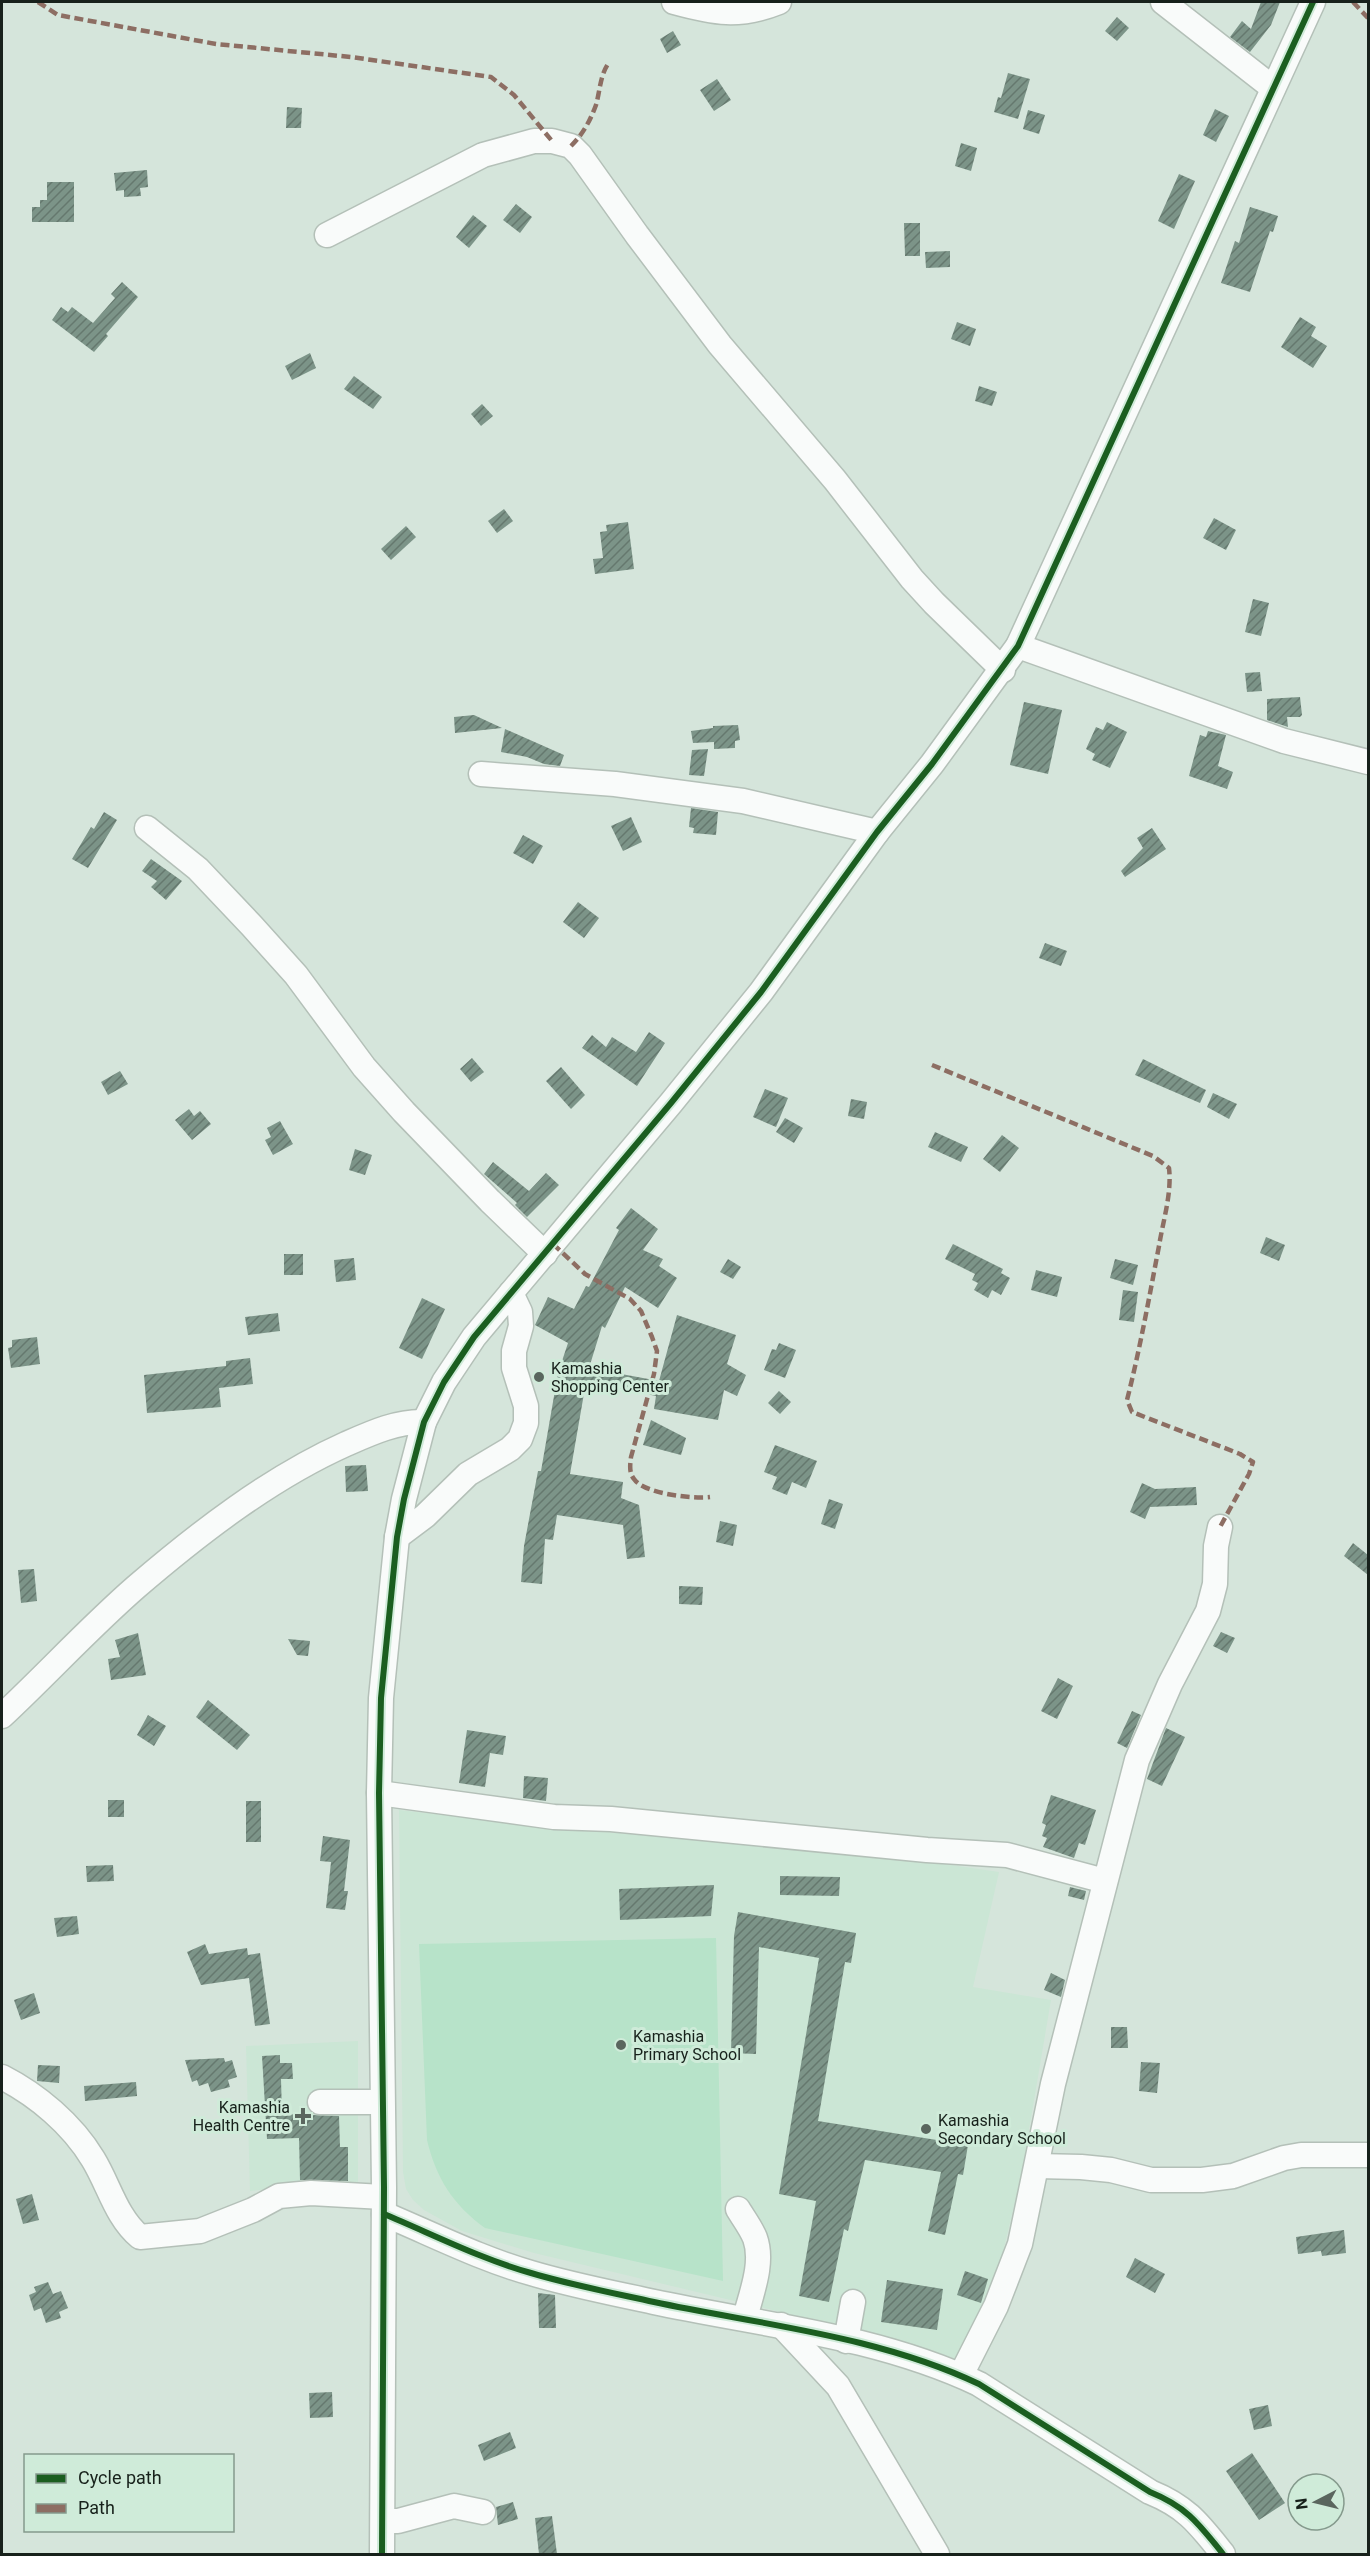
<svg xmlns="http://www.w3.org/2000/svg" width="1370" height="2556" font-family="Roboto,sans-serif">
  <defs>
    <pattern id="building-hatch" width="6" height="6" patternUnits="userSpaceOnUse" patternTransform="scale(1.5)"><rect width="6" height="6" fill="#7c9488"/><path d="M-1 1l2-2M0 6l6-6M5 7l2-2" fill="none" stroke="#65786e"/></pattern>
  </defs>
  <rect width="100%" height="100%" fill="#d5e5db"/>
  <g fill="#cbe6d5">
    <path d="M399,1810L549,1827L904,1858L999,1872L973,1987L1051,2000L1021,2177L997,2277L987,2305L956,2359L772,2310L534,2253L462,2231L424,2210L413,2200L406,2189L403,2172Z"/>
    <path d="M358,2041V2187L300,2186L250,2191L246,2046Z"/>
  </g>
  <path fill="#b7e3c9" d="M716,1938L723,2281L485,2228C453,2205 436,2178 427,2140L419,1944Z"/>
  <g fill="url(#building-hatch)">
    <path d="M1261,2H1280L1271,25L1250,52L1230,37L1242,21L1251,29Z"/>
    <path d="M1117,17L1129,28L1117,41L1105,31Z"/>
    <path d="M673,31L681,45L667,53L660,39Z"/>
    <path d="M1008,73L1030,79L1018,119L994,112L998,97L1001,98Z"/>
    <path d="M717,79L731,100L714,111L700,90Z"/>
    <path d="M287,107L302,108L301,128H286Z"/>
    <path d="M1215,109L1229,116L1216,142L1203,135Z"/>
    <path d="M1028,110L1045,115L1039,134L1023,129Z"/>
    <path d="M961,143L977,148L971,171L955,166Z"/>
    <path d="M147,170L148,187L140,188L141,196L124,197V190L116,191L114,173Z"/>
    <path d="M1179,174L1195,181L1174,229L1158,221Z"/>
    <path d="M47,182H74V222H32V207H40V200H47Z"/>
    <path d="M516,204L532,217L520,233L503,220Z"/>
    <path d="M1250,207L1278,216L1273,232L1270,231L1250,292L1221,283L1235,241L1239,243Z"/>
    <path d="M473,215L487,226L469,248L456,237Z"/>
    <path d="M904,223H920V256H905Z"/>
    <path d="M950,251V267L926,268L925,252Z"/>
    <path d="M122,282L138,297L106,334L108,336L94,352L52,320L61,307L68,312L72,307L93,323L115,298L111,294Z"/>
    <path d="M1300,317L1316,327L1311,336L1327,346L1313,368L1281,347Z"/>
    <path d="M957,322L976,329L970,346L951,339Z"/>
    <path d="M310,353L316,368L292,380L285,366Z"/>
    <path d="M354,376L382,397L373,409L344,389Z"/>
    <path d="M979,386L997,392L992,406L975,401Z"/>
    <path d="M482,404L493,416L481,426L471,414Z"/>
    <path d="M504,509L513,521L497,533L488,521Z"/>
    <path d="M1214,518L1236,530L1226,550L1203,538Z"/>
    <path d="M628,522L634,569L595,574L593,559L603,558L600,532L607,531L606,525Z"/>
    <path d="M406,526L416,537L391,560L381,549Z"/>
    <path d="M1253,599L1269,603L1261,636L1245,632Z"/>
    <path d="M1260,672L1262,691L1247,692L1245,673Z"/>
    <path d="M1300,697L1302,715L1300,717H1287L1288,727L1267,720V699Z"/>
    <path d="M1024,702L1062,710L1048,774L1010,765Z"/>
    <path d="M474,715L502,728L455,733L454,717Z"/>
    <path d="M1107,722L1127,732L1110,768L1092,760L1095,754L1086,749L1096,727L1103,730Z"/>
    <path d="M738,725L740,740L735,741V748L714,749V742L693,743L691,731L713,728V726Z"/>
    <path d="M505,729L564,755L560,766L544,764L527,757L501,752Z"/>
    <path d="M1208,731L1226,735L1218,766L1233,772L1227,789L1189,776L1200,735L1206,737Z"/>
    <path d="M708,749L704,776L689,775L692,750Z"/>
    <path d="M691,808L718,812L716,835L693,833L694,828L689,827Z"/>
    <path d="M104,812L117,820L88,868L72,859L91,827L94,829Z"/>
    <path d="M631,817L642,842L623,851L611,826Z"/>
    <path d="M1152,828L1166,849L1125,877L1121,871L1143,848L1137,838Z"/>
    <path d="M523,835L543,846L533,864L513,853Z"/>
    <path d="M151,859L182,881L166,900L151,887L157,881L142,871Z"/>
    <path d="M578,902L599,918L584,938L563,922Z"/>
    <path d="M1045,943L1067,951L1061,966L1039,958Z"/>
    <path d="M649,1032L665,1043L637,1086L582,1048L592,1035L606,1047L612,1037L636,1052Z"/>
    <path d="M472,1058L484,1072L471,1082L460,1069Z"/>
    <path d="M1143,1059L1206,1090L1200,1103L1135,1075Z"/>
    <path d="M561,1067L585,1095L571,1109L546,1081Z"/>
    <path d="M120,1071L128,1084L108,1095L101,1082Z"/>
    <path d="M765,1089L788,1098L776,1127L753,1117Z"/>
    <path d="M1213,1093L1237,1104L1229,1119L1207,1107Z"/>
    <path d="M851,1099L867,1102L864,1119L848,1116Z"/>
    <path d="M189,1109L194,1116L200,1111L211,1124L192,1140L175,1120Z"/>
    <path d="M785,1118L803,1128L794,1143L776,1132Z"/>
    <path d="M280,1121L293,1144L273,1155L265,1140L271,1137L267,1128Z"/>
    <path d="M935,1132L968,1147L961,1162L928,1147Z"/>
    <path d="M1002,1135L1019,1148L1000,1172L983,1159Z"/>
    <path d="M355,1149L372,1155L365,1175L349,1170Z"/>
    <path d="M493,1162L529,1191L546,1173L559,1185L527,1217L515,1205L517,1203L484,1174Z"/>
    <path d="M631,1208L658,1229L643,1250L663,1259L659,1266L677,1278L658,1308L625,1287L605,1328L602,1326L589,1368L659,1381L677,1315L736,1335L727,1364L746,1375L737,1396L724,1390L718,1420L654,1409L656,1396L586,1382L570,1474L623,1482L621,1498L639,1505L645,1557L627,1559L623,1525L557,1515L553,1540L545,1539L542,1584L521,1582L524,1546L538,1471H541L558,1373L568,1343L535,1325L548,1297L574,1309L586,1286L589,1287L619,1230L616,1228Z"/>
    <path d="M1266,1237L1285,1245L1279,1261L1260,1253Z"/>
    <path d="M953,1244L1003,1269L1001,1273L1010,1278L1001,1295L992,1290L988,1298L974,1290L978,1283L972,1280L975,1274L945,1259Z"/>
    <rect x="284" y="1254" width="19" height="21"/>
    <path d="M354,1258L356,1280L336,1282L334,1260Z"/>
    <path d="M728,1259L741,1267L733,1279L720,1272Z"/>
    <path d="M1115,1259L1138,1265L1133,1285L1110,1278Z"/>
    <path d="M1036,1270L1062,1277L1057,1297L1031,1290Z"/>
    <path d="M1123,1290L1138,1292L1134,1322L1119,1320Z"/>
    <path d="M422,1298L445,1309L422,1359L399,1348Z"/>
    <path d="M278,1313L280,1331L248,1335L245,1317Z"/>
    <path d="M37,1337L40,1364L11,1368L8,1348L12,1347V1340Z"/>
    <path d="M779,1343L796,1350L785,1378L764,1370L772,1349L776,1350Z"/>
    <path d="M250,1358L253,1384L219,1388L221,1407L147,1413L144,1375L226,1366V1361Z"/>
    <path d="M779,1391L791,1402L780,1414L768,1403Z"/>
    <path d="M651,1420L686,1438L681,1455L643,1445Z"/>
    <path d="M775,1445L817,1461L806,1488L792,1482L787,1495L772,1489L777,1477L764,1472Z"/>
    <path d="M366,1465L368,1491L346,1492L345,1466Z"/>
    <path d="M1142,1483L1155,1489L1196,1487L1197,1505L1150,1507L1145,1519L1130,1512Z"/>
    <path d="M829,1499L843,1504L835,1529L821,1524Z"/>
    <path d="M720,1521L737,1525L733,1546L716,1542Z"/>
    <path d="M1353,1543L1368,1555V1575L1344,1556Z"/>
    <path d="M34,1569L37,1601L21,1603L18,1570Z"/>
    <path d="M679,1586L703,1587L702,1605L679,1604Z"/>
    <path d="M1221,1632L1235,1638L1227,1653L1213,1646Z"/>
    <path d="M138,1633L146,1675L111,1680L108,1659L120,1657L115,1640Z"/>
    <path d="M288,1639L310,1641L308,1656L297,1655Z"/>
    <path d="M1058,1678L1073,1686L1057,1719L1041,1711Z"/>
    <path d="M208,1700L250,1735L237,1750L196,1717Z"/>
    <path d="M1132,1711L1141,1715L1127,1748L1117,1743Z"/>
    <path d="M148,1715L166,1726L154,1746L137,1735Z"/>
    <path d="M1166,1728L1185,1737L1162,1786L1147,1779Z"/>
    <path d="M467,1730L506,1736L503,1755L490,1753L485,1787L459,1783Z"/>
    <path d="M524,1776L548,1778L546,1801L523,1798Z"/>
    <path d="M1051,1795L1096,1810L1085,1845L1079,1843L1074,1858L1043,1847L1047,1838L1042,1836L1046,1825L1042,1823Z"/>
    <rect x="108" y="1800" width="16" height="17"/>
    <rect x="246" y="1801" width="15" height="41"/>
    <path d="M323,1836L350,1840L344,1891H348L345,1910L326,1908L331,1862L320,1861Z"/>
    <path d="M113,1865L114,1881L87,1882L86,1866Z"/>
    <path d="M780,1876L840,1877L839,1896L780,1895Z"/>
    <path d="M714,1885L711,1916L620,1920L619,1889Z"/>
    <path d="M1070,1887L1086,1891L1084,1900L1068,1896Z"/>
    <path d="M738,1912L856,1933L851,1963L845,1962L818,2121L968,2145L963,2175L958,2174L945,2235L928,2231L941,2172L865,2160L848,2231L844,2229L829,2302L799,2296L816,2201L779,2194L819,1958L759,1947L756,2054L731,2053L734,1936Z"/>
    <path d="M77,1916L79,1934L57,1937L54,1918Z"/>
    <path d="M205,1944L209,1954L247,1948L248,1955L260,1953L270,2024L255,2026L249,1978L201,1985L187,1952Z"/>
    <path d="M1051,1973L1065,1980L1061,1997L1044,1990Z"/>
    <path d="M34,1993L40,2013L21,2020L14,2000Z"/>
    <path d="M1111,2027H1127L1128,2048H1111Z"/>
    <path d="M280,2055V2063H292L293,2079H281L282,2114L339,2116L340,2147H348V2181L300,2180L299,2138L267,2139L262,2056Z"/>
    <path d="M224,2058L225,2062L232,2060L237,2077L228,2080L230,2087L211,2092L208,2083L199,2086L197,2080L192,2082L185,2060Z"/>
    <path d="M1141,2062L1160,2063L1157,2093L1139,2091Z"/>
    <path d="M38,2065L60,2066L59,2083L37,2081Z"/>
    <path d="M136,2082L137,2096L85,2101L84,2086Z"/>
    <path d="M32,2194L39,2220L23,2224L16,2199Z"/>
    <path d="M1344,2230L1346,2253L1322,2256L1321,2251L1298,2254L1296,2237Z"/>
    <path d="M1135,2258L1165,2274L1155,2293L1126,2277Z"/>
    <path d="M965,2271L988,2279L981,2303L957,2295Z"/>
    <path d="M887,2280L943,2289L937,2330L881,2322Z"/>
    <path d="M48,2282L53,2294L61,2291L68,2308L59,2312L61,2318L46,2323L41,2308L34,2311L29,2295L36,2292L34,2287Z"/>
    <path d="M538,2293L555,2295L556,2328H539Z"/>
    <path d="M332,2392L333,2417L310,2418L309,2393Z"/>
    <path d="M1268,2405L1272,2426L1254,2430L1249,2409Z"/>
    <path d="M510,2432L516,2448L484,2461L478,2445Z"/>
    <path d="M1252,2453L1285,2503L1259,2520L1226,2471Z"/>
    <path d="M513,2502L518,2519L498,2525L496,2507Z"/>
    <path d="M552,2516L557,2554H539L535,2518Z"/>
  </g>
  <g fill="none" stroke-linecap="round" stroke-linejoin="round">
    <g stroke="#b4c0b8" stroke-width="27">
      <g id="minor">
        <path d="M674,2C714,13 739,18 779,2"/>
        <path d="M1163,2L1273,88"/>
        <path d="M327,235L483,155L534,141H552L571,146L580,155L637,235L720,345L835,480L912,579L934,603L1003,670"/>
        <path d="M1018,646L1284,741L1368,762"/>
        <path d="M481,774L615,784L743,801L877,832"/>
        <path d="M147,828L198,869L252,926L296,975L364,1067L404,1112L490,1201L545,1254"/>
        <path d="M397,1537L425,1516L468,1474L510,1449L520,1439L526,1423V1406L514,1368V1351L521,1326L520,1312L511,1293"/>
        <path d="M2,1716C47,1674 89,1628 136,1587C199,1533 270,1478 346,1444C371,1433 397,1421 424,1422"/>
        <path d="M379,1793L554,1817L611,1819L927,1850L1007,1855L1105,1881"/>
        <path d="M2,2077C37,2095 72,2124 93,2159C109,2185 116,2217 140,2237L200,2231L253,2210L279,2196L311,2193L383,2197"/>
        <path d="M320,2102H382"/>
        <path d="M1037,2166L1081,2167L1111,2170L1151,2180H1202L1233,2176L1284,2158L1301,2155H1368"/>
        <path d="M738,2209C744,2219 751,2228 755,2238C764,2263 751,2294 745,2318"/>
        <path d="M384,2214C432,2234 481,2259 531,2273C571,2285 613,2293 654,2302C763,2325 878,2336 979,2384L1150,2492C1187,2507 1199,2524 1223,2554"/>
        <path d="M781,2325L838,2386L937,2554"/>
        <path d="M846,2341L853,2302"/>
        <path d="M961,2375L996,2306L1020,2244L1053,2084L1137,1760L1170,1684L1208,1611L1215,1584L1216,1546L1220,1527"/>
        <path d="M383,2521H398L454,2506L483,2512"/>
        <path d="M382,2554L384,2187L379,1793L381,1698L397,1537L404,1499L424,1422L444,1382L474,1337L671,1103L761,992L877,832L932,764L1018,646L1313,2"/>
      </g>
    </g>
    <use href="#minor" stroke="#f9fbfa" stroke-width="24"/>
    <g stroke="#8d6e63" stroke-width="4.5" stroke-dasharray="9 4.5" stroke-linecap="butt">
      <path d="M38,2L58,15L216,44L351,57L491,77L514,95L552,141"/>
      <path d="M1353,2L1368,18"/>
      <path d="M571,146C583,134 590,121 596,105C600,91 600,76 608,64"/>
      <path d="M932,1065L1153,1156L1169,1168C1172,1193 1163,1221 1159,1246C1149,1298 1140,1349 1127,1400L1132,1412L1240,1454L1253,1462L1249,1474L1220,1527"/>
      <path d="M553,1244L585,1274L630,1299L641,1311L652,1337L657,1351L654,1374L631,1457C630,1465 629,1473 634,1479C644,1494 693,1499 710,1497"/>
    </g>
    <g stroke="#cfebd9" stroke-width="10">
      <g id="cycleway">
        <path d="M384,2214C432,2234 481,2259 531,2273C571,2285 613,2293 654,2302C763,2325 878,2336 979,2384L1150,2492C1187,2507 1199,2524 1223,2554"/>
        <path d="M382,2554L384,2187L379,1793L381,1698L397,1537L404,1499L424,1422L444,1382L474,1337L671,1103L761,992L877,832L932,764L1018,646L1313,2"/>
      </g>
    </g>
    <use href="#cycleway" stroke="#1b5e20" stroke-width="6"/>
  </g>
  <g fill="#5a665e" stroke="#cfebd9" stroke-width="2">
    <circle cx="539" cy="1377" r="6"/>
    <circle cx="621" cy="2045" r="6"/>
    <path d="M300 2107h6v6h6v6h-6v6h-6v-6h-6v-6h6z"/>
    <circle cx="926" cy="2129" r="6"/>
  </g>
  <g text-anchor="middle" stroke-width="6" stroke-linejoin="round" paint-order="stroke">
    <g font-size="16" fill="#17211b" stroke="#cfebd9" text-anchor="start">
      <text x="551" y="1374">Kamashia<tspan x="551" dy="18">Shopping Center</tspan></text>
      <text x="633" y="2042">Kamashia<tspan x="633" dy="18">Primary School</tspan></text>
      <text x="290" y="2113" text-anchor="end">Kamashia<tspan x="290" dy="18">Health Centre</tspan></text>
      <text x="938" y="2126">Kamashia<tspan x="938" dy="18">Secondary School</tspan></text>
    </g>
  </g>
  <rect width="1370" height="2556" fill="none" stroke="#17211b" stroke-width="6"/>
  <rect x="24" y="2454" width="210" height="78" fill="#cfebd9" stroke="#859a8d" stroke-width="1.5"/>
  <rect x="36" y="2474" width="30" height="9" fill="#1b5e20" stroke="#859a8d" stroke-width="1.5"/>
  <text x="78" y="2484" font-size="18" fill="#17211b">Cycle path</text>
  <rect x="36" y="2504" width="30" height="9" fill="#8d6e63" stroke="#859a8d" stroke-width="1.5"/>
  <text x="78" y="2514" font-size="18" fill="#17211b">Path</text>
  <g transform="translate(1316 2502) rotate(263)"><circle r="28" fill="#cfebd9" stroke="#859a8d" stroke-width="1.5"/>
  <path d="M0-4.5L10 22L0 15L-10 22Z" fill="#5a665e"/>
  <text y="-9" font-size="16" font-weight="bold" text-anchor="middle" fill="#17211b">N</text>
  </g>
</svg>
